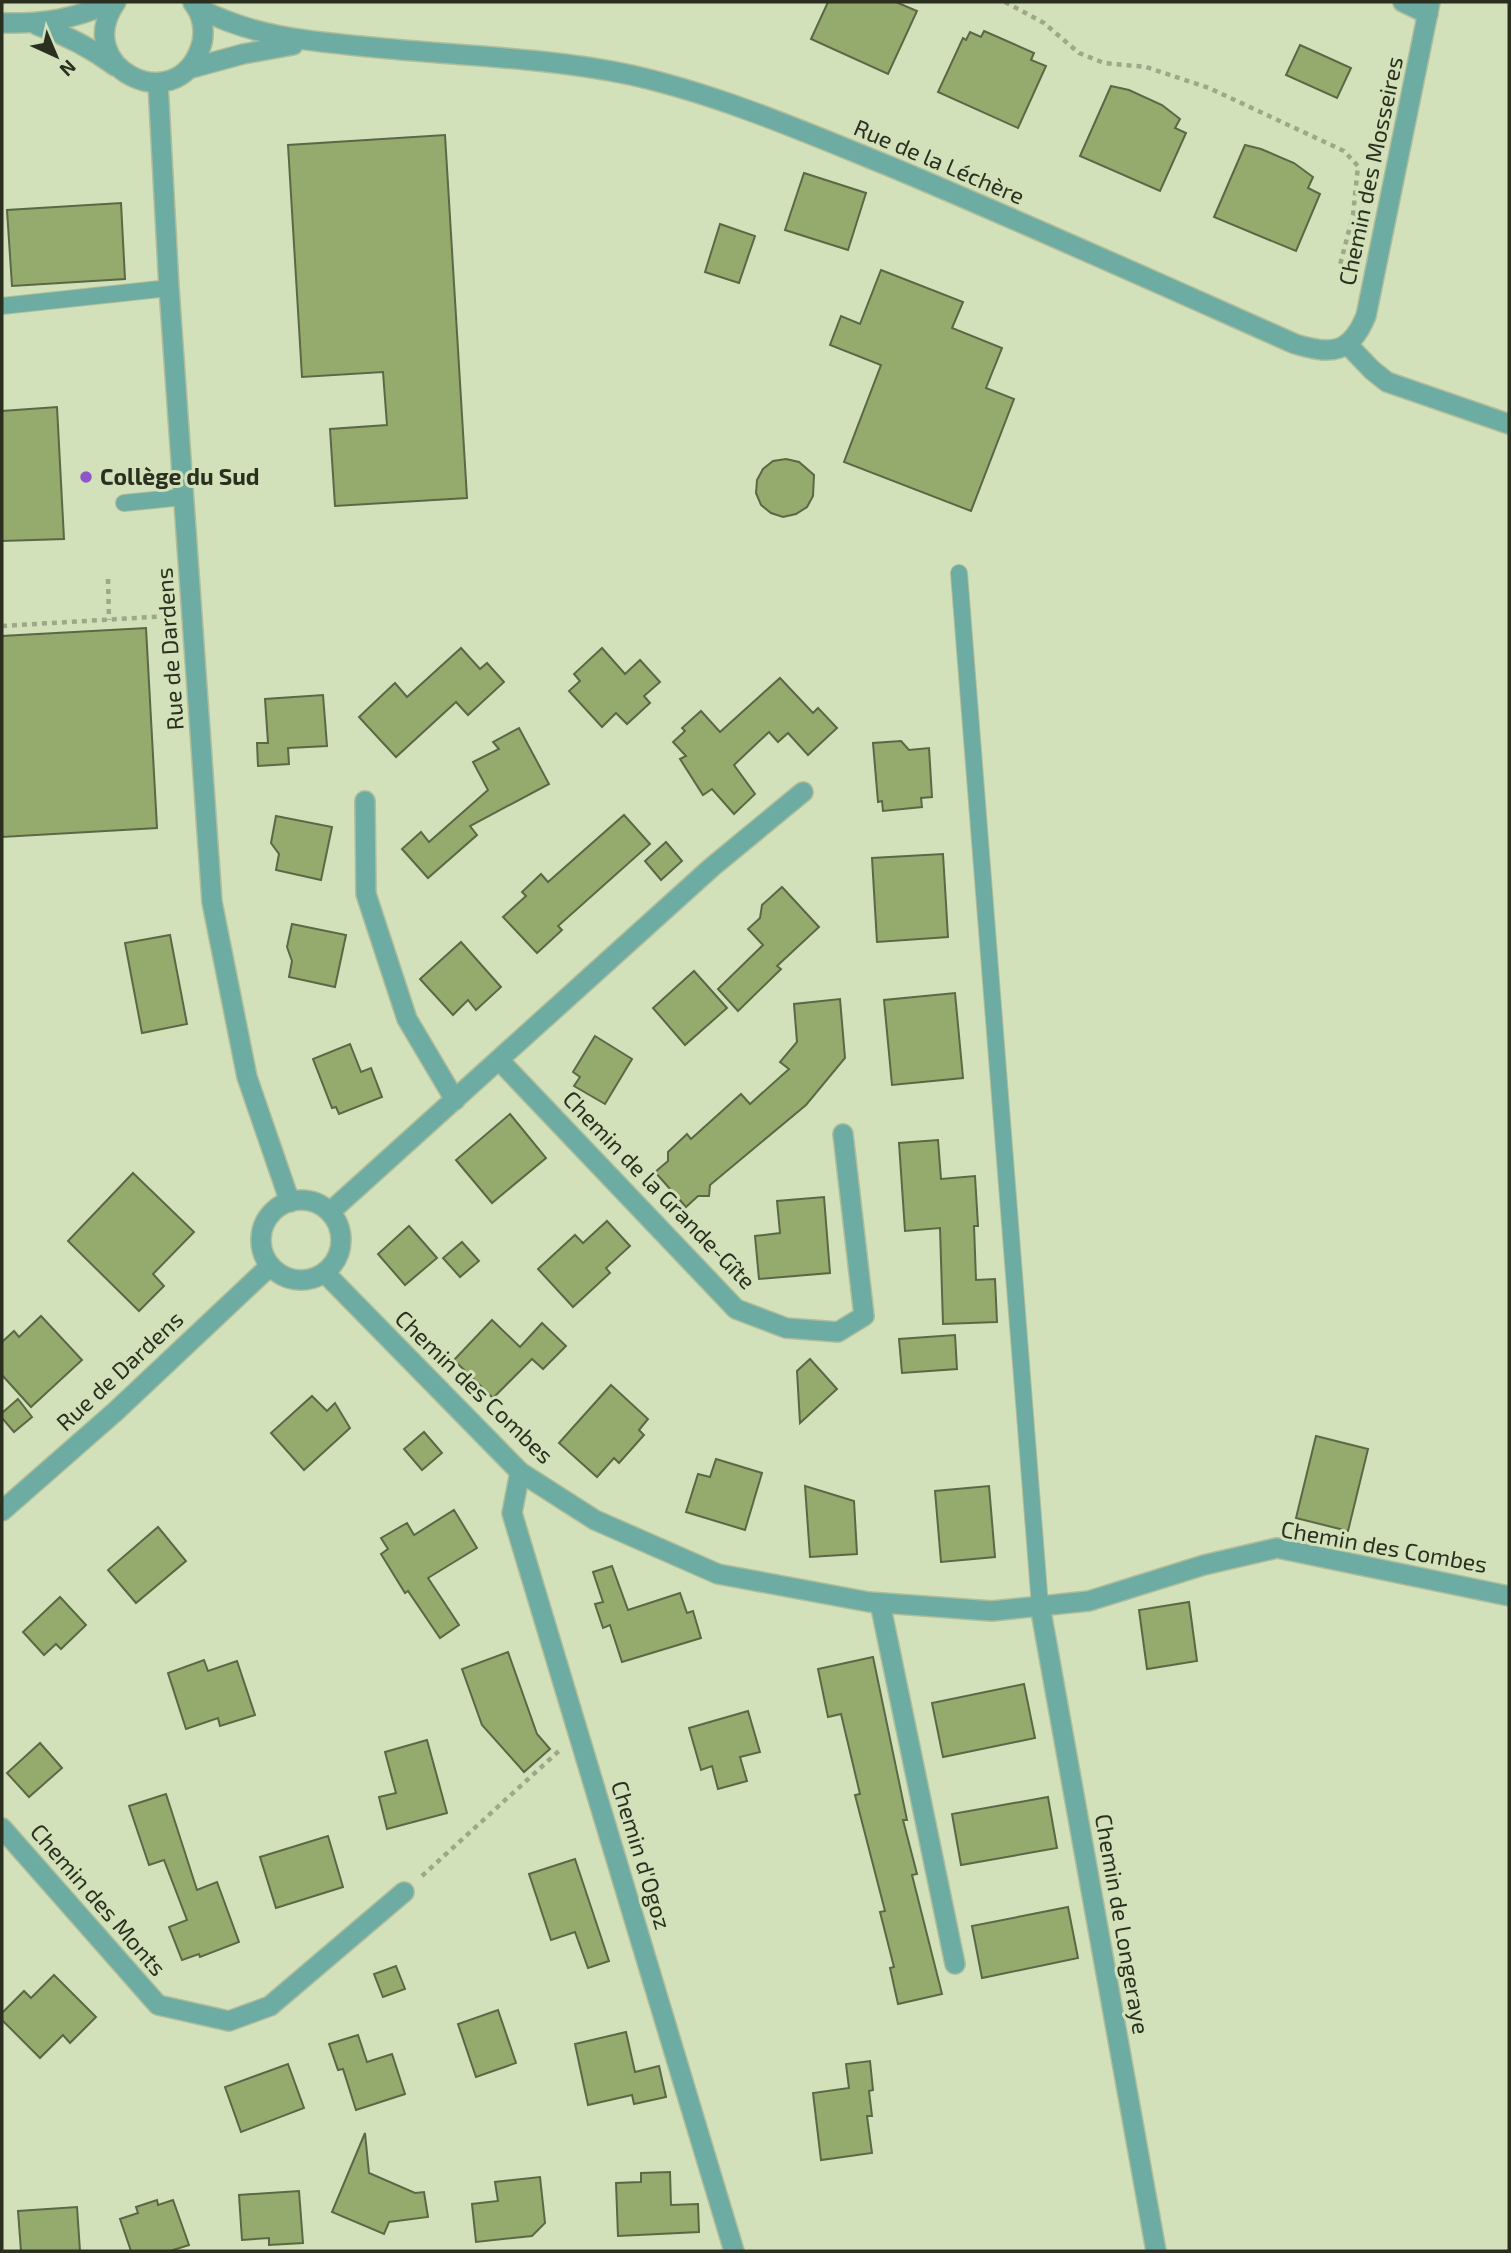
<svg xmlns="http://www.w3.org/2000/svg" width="1511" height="2253" font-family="'Exo 2',sans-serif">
  <rect width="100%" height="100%" fill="#d2e1b9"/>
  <g fill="#95ab6d" stroke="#5b6845" stroke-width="2">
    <path d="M828,2H896L917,11L888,74L811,39Z"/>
    <path d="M984,31L1034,53L1031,60L1046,66L1018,128L938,92L963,38L966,40L970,32L981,37Z"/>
    <path d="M1300,45L1351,68L1337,98L1286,75Z"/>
    <path d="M1111,86L1129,90L1162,105L1180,119L1175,128L1186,133L1160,191L1080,156Z"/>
    <path d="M445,135L467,498L335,506L330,429L387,425L383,372L302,377L288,145Z"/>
    <path d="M1245,145L1261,149L1294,163L1313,177L1308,188L1320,194L1296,251L1214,217Z"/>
    <path d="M804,173L866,193L848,250L785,230Z"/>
    <path d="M121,203L125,279L12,286L7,210Z"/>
    <path d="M720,224L755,236L739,283L705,272Z"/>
    <path d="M881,270L963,302L952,328L1002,348L986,388L1014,399L971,511L844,462L881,365L830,345L841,316L860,324Z"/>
    <path d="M57,407L64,539L2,541V411Z"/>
    <path d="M786,459L799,462L814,475L813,496L807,507L796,514L783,517L771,513L761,505L756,493L757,480L763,469L773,461Z"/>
    <path d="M146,628L157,828L2,837V636Z"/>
    <path d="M461,648L480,669L487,663L504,682L468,715L456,702L396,757L359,717L395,683L407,697Z"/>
    <path d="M602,648L625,674L640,660L660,682L644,696L650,703L627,724L616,713L602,727L569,691L580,681L574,674Z"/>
    <path d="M780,678L813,713L818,708L837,728L808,755L788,733L778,742L769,732L734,765L755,794L734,814L712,789L703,795L680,759L686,756L673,742L685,731L682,728L701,711L720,732Z"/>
    <path d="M323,695L327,746L288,748L289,764L258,766L257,743H268L265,699Z"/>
    <path d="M519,728L549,784L470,826L477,835L428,878L402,849L421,832L429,842L488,790L473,762L499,749L493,742Z"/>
    <path d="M901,741L909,750L929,748L932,797L921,798L922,807L883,811L882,801L878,802L873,743Z"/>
    <path d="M624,815L650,844L558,926L562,930L537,953L503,917L526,896L522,892L541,874L548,882Z"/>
    <path d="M276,816L332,827L321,880L276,870L279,854L271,843Z"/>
    <path d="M666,842L682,861L661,880L645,861Z"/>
    <path d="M943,854L948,937L877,942L872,858Z"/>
    <path d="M782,887L819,927L777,966L781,969L738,1011L718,989L763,945L748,929L760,918L762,905Z"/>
    <path d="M292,924L346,935L335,987L289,977L292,961L287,947Z"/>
    <path d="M170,935L187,1024L142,1033L125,943Z"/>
    <path d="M461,942L501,987L476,1010L468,1000L453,1015L420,979Z"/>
    <path d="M694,971L727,1008L685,1045L653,1008Z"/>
    <path d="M955,993L963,1078L892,1085L884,1000Z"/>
    <path d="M840,999L845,1058L806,1105L710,1185L709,1196H698L686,1207L655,1172L668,1161V1152L687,1134L691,1139L741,1094L750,1104L789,1069L780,1062L797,1042L794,1004Z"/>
    <path d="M595,1036L632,1059L605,1104L574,1086L580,1077L573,1072Z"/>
    <path d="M350,1044L361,1072L371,1068L382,1097L339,1114L336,1107L332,1108L313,1059Z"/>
    <path d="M510,1114L546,1158L492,1203L456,1160Z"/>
    <path d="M938,1140L941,1179L975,1176L978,1226H974L976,1280L995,1279L997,1322L943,1324L940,1228L905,1231L899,1143Z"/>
    <path d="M133,1173L194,1232L153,1274L164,1286L139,1311L68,1241Z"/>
    <path d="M824,1197L830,1273L759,1279L755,1236L780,1233L777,1201Z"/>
    <path d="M607,1221L630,1246L606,1268L610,1273L573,1307L538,1269L575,1235L583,1243Z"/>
    <path d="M409,1226L437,1258L405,1285L378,1254Z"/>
    <path d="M462,1242L479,1261L460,1277L443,1258Z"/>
    <path d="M41,1316L82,1360L31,1407L2,1375V1342L14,1331L19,1337Z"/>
    <path d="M492,1320L520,1347L542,1323L566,1346L543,1369L532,1359L493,1398L454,1360Z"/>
    <path d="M955,1335L957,1369L902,1373L899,1339Z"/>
    <path d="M810,1359L837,1389L800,1423L797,1371Z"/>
    <path d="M611,1385L648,1419L639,1430L644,1435L619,1463L614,1458L597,1477L559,1443Z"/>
    <path d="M312,1396L327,1411L335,1403L350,1428L304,1470L271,1433Z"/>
    <path d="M18,1399L32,1417L14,1432L2,1418V1413Z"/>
    <path d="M424,1432L442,1453L422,1470L404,1449Z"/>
    <path d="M1316,1436L1368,1449L1348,1531L1296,1518Z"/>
    <path d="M716,1459L762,1473L745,1530L686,1512L698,1474L710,1477Z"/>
    <path d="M805,1486L854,1501L857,1554L810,1557Z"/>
    <path d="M989,1486L995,1557L941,1562L935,1491Z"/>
    <path d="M454,1510L477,1548L428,1578L459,1625L440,1638L408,1591L405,1593L381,1554L388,1549L381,1538L407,1523L414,1535Z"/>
    <path d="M158,1527L186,1561L136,1603L108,1570Z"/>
    <path d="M612,1566L628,1610L680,1593L687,1613L693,1611L701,1638L622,1662L610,1625L603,1628L595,1604L603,1602L593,1572Z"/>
    <path d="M60,1597L86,1625L61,1649L56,1644L44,1655L23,1632Z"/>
    <path d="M1189,1602L1197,1661L1147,1669L1139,1610Z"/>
    <path d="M508,1652L537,1734L550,1749L524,1772L482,1725L462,1669Z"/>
    <path d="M873,1657L907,1820H903L917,1874L912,1875L942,1994L898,2004L890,1968L894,1967L880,1912L885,1911L855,1795L860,1794L841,1714L828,1717L818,1669Z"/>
    <path d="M204,1660L208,1671L237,1661L255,1715L220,1726L218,1718L186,1729L168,1673Z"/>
    <path d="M1024,1684L1035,1738L943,1757L932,1703Z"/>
    <path d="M748,1711L760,1752L740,1757L747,1781L718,1789L712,1766L701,1770L689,1728Z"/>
    <path d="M427,1740L447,1813L387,1829L379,1797L396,1793L385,1752Z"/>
    <path d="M40,1743L62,1768L29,1797L7,1773Z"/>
    <path d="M166,1794L197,1890L217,1882L239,1942L200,1957L199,1954L182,1960L169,1927L187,1920L164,1860L149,1865L129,1806Z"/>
    <path d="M1048,1797L1057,1848L961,1865L952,1814Z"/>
    <path d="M328,1836L343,1887L276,1908L260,1857Z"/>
    <path d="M575,1859L609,1961L588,1968L575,1932L551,1940L529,1874Z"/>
    <path d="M1068,1907L1078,1958L982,1978L972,1926Z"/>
    <path d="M396,1966L405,1989L383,1997L374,1974Z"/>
    <path d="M54,1975L96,2017L70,2043L63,2035L40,2058L2,2020V2013L24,1991L31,1998Z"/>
    <path d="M498,2010L516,2063L476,2077L458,2024Z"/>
    <path d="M626,2032L635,2072L659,2066L666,2097L634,2104L632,2095L588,2105L575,2044Z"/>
    <path d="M358,2035L367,2062L392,2054L405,2094L356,2110L343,2069L338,2070L329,2044Z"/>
    <path d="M870,2061L873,2090L869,2091L872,2116H867L872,2153L821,2160L813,2093L849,2088L846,2064Z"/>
    <path d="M288,2064L304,2108L241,2132L225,2087Z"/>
    <path d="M365,2133L369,2173L415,2193L424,2192L428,2217L389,2222L384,2234L332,2212Z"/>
    <path d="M670,2172L671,2205L698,2204L699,2232L618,2236L616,2183L641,2182V2173Z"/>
    <path d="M540,2177L545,2223L532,2236L476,2242L472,2204L498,2201L495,2182Z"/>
    <path d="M299,2191L303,2243L269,2245V2238L242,2240L239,2195Z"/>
    <path d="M157,2200L158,2205L173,2200L189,2245L170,2251H131L120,2219L138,2213L136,2207Z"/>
    <path d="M77,2207L80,2251H21L18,2211Z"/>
  </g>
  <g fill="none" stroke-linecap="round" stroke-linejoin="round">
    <g stroke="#b0bd9a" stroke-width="18">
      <g id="service">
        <path d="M2,306L169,288"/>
        <path d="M124,503L184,497"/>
        <path d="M959,573L1040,1606"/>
      </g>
    </g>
    <g stroke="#b0bd9a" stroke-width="22">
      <g id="minor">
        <path d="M116,2C70,67 175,119 200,49C206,34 203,15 193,3"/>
        <path d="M1403,2L1428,14"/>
        <path d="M196,7C253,37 307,41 370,47C457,56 545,57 631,75C720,95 805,132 889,166C1025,223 1160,284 1295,344C1332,355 1350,354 1366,316L1430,2"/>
        <path d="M2,23C44,24 74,19 113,2"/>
        <path d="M37,25C66,35 90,47 115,66"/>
        <path d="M188,69L243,54L293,45"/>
        <path d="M158,83L169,288L212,902L247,1077L290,1202"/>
        <path d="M1348,345L1372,370L1387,382L1509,424"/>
        <path d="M365,801L366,894L407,1019L455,1100"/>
        <path d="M499,1060L736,1309L786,1328L838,1332L864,1316L843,1134"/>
        <circle cx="301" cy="1240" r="40"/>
        <path d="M330,1212L712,867L803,792"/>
        <path d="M325,1273L520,1472L595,1520L718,1574L869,1602L992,1611L1089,1601L1204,1565L1277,1548L1509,1596"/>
        <path d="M520,1472L512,1513L734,2251"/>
        <path d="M2,1511L116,1411L270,1266"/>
        <path d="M880,1603L955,1964"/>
        <path d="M1040,1606L1156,2251"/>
        <path d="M2,1828L158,2005L229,2021L270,2006L404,1892"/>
      </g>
    </g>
    <g stroke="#9da888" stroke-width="4.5" stroke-dasharray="5 5" stroke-linecap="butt">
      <path d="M1005,2L1044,23L1079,53L1104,63L1146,67L1209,88L1344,151L1358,166L1353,215L1340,265L1352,270"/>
      <path d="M108,579L109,620"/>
      <path d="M2,626L168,616"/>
      <path d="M422,1876L560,1750"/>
    </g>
    <use href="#service" stroke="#6caca3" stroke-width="16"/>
    <use href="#minor" stroke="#6caca3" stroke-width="19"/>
  </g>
  <circle fill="#9055cb" stroke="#d2e1b9" stroke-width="2.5" cx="86" cy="477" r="7"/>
  <g text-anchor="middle" stroke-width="6" stroke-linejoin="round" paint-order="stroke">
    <g font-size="23" fill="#2a2f20" stroke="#d2e1b9">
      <text transform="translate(939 162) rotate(23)" y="8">Rue de la Léchère</text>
      <text transform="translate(1371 171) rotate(-78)" y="8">Chemin des Mosseires</text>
      <text transform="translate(170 649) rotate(-94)" y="8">Rue de Dardens</text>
      <text transform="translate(659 1190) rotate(46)" y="8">Chemin de la Grande-Gîte</text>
      <text transform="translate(120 1371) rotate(-43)" y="8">Rue de Dardens</text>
      <text transform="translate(474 1387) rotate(44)" y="8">Chemin des Combes</text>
      <text transform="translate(1384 1547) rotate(10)" y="8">Chemin des Combes</text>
      <text transform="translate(641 1855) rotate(73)" y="8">Chemin d'Ogoz</text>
      <text transform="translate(98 1900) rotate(49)" y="8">Chemin des Monts</text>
      <text transform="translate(1122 1924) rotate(80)" y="8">Chemin de Longeraye</text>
    </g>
    <g font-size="23" font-weight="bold" fill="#2a2f20" stroke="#d2e1b9" text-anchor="start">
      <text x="100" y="485">Collège du Sud</text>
    </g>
  </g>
  <rect width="1511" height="2253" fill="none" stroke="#2a2f20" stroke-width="7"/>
  <g transform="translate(56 56) rotate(136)" stroke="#d2e1b9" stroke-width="5" paint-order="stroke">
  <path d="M0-5L12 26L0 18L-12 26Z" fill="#2a2f20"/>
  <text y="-10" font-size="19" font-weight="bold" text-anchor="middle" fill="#2a2f20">N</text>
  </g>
</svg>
